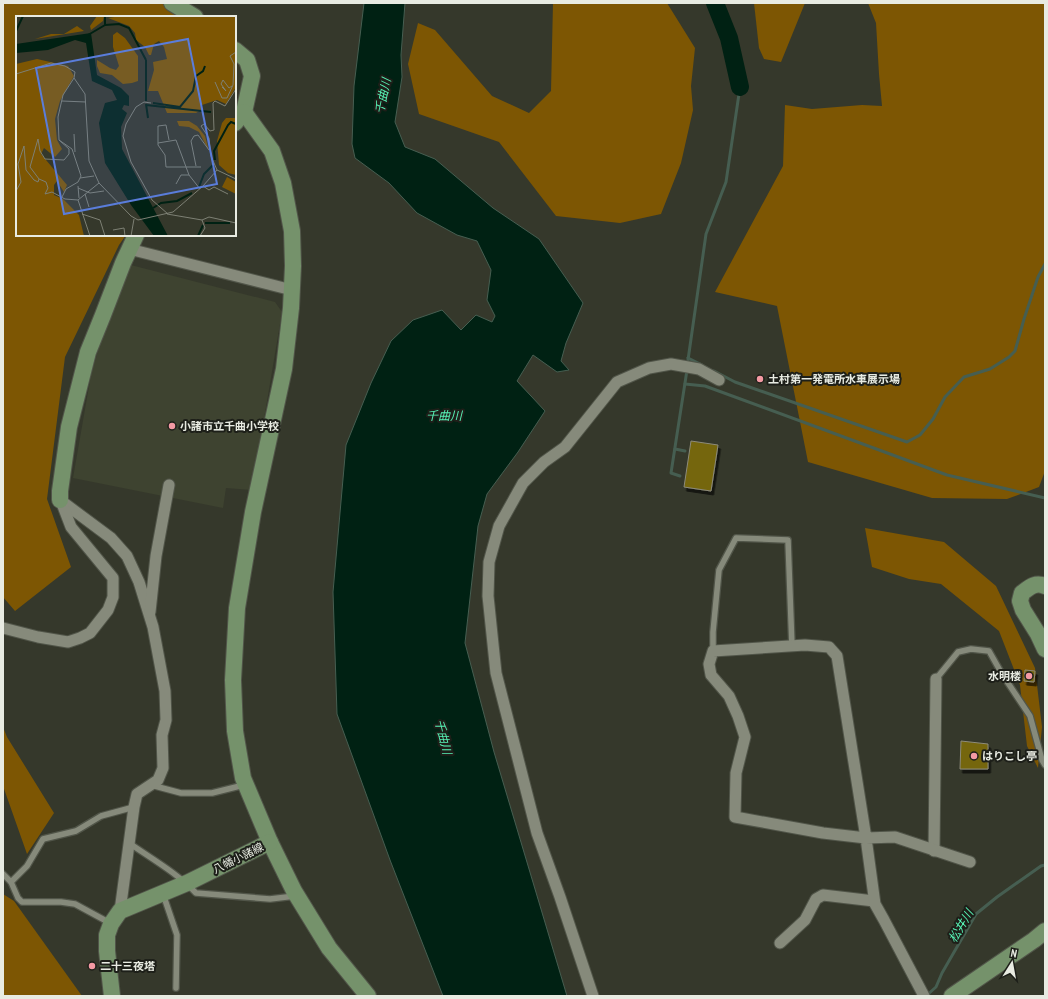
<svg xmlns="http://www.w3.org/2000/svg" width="1048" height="999" font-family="'PT Sans Narrow','Noto Sans JP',sans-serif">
  <defs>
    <filter id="shadow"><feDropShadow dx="2.5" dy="4" stdDeviation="0" flood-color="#0009"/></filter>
  </defs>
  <rect width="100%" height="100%" fill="#35382b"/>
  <path fill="#3e4330" d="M123,263L275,302L282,312L252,490L226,488L223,508L73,478L91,375Z"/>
  <g fill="#7d5603">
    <path d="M3,3H168L197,17H17V235H126L119,245L65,357L47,499L71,567L15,611L3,597Z"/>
    <path d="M553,3H667L695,48L691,86L693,110L681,163L661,214L620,223L556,216L499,142L419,114L408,64L418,23L435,30L492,96L529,113L551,91Z"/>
    <path d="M754,3H805L781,62L764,59L759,48Z"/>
    <path d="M868,3H1045V471L1039,487L1007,499L932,498L808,462L777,306L715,292L783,166L785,105L812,109L862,105L882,106L879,74L876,23Z"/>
    <path d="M865,528L944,542L996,586L1035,668L1042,727L1038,768L1027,746L1020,685L999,631L941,584L909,579L872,567Z"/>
    <path d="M3,727L7,737L54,813L27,854L3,786Z"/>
    <path d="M3,894L14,901L82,996H3Z"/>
  </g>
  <path fill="#002113" stroke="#465e51" d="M364,3H405L401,55L402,77L395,122L405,147L435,159L493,208L539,239L583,303L566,343L561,361L569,370L557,372L533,355L517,381L545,411L518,452L487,494L478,526L465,643L494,752L567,996H443L390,860L337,714L333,592L346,445L371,383L391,341L413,320L442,310L461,330L476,315L492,322L495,316L487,300L491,270L477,241L457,235L417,213L389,183L355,158L352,144L354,86Z"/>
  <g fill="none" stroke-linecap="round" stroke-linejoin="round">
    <g stroke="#465e51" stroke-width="3">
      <path d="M688,358L702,365"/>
      <path d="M688,360L706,234L726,182L740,87"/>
      <path d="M714,371L735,382L907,442L920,435L933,419L945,397L964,377L990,369L1009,357L1015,351L1024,319L1038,277L1045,264"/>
      <path d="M685,384L705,386L947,475L1045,498"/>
      <path d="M675,449L685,451"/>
      <path d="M680,476L671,473L687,370"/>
      <path d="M926,996L936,987L942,973L976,914L997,897L1041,866L1045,865"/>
    </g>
    <path stroke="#002113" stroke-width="18" d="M715,3L729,38L740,87"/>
  </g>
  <g fill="#74660c" stroke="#8d8b7b" filter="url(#shadow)">
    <path d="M691,441L718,445L711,491L684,487Z"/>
    <path d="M1025,670L1035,671L1034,682L1024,681Z"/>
    <path d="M961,741L988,744V769H960Z"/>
  </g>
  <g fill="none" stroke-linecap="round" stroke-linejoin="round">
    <g stroke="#515549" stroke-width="8">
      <g id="lane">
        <path d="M713,651V632L719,570L736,538L788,540L792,647"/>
        <path d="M936,679L958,652L971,649L989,651L1002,674L1030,716L1042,760L1045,765"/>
        <path d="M151,785L181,793H212L244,785"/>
        <path d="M129,843C152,859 177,873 196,893L270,899L295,896"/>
        <path d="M3,874L11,882L18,898L22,902H61L75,904L110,923"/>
        <path d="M11,882L27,866L43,839L76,831L101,816L134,807"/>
        <path d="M163,894L177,935L176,988"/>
      </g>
    </g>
    <g stroke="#515549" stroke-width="13">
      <g id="street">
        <path d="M129,249L292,290"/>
        <path d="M60,500L111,538L127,556L139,582L153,627L165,691L166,720L162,735L163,768L158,780L137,794L134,807L120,911"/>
        <path d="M150,612L156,556L169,485"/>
        <path d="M3,628L38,637L68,642L80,638L90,633L108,610L113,597V578L71,527L61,501"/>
        <path d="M934,851L936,679"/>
        <path d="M780,943L805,920L816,899L823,895L874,901"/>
        <path d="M593,996L560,897L537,833L496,673L488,596L489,562L499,526L523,483L544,462L565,447L617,382L649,368L671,364L699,369L719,380"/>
        <path d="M924,996L884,920L875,904L866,838L837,656L829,647L805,645L713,651L709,664L711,675L729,696L738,716L745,737L736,773L735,817L823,833L866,838L895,837L970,862"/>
      </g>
    </g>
    <g stroke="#515549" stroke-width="18">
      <g id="secondary">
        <path d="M172,3L195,17"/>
        <path d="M235,50L247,60L252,76L244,112L235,123"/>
        <path d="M244,112L272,151L283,183L292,231L293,266L291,308L284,369L253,512L237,608L233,680L235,731L243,778L270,842L294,891L329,948L368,996"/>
        <path d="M60,500V491L69,427L88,352L103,315L123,263L136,235"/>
        <path d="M1045,586C1035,582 1030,587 1022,593L1020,601L1023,610L1038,634L1045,649"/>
        <path d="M112,996L107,951V935L111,924L120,911L187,883L270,842"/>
        <path d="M952,996L1034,940L1045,931"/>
      </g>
    </g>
    <use href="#lane" stroke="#868a7b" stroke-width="5.5"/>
    <use href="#street" stroke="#868a7b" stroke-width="11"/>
    <use href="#secondary" stroke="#75926b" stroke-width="16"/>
  </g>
  <g fill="#f49aa3" stroke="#1d1f19" stroke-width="1.5">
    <circle cx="760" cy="379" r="4"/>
    <circle cx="172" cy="426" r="4"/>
    <circle cx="1029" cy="676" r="4"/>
    <circle cx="974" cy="756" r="4"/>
    <circle cx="92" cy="966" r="4"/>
  </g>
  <g text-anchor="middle" stroke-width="4" stroke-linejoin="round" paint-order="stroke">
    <g font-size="11" font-weight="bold" fill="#e8ebe2" stroke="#1d1f19" text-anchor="start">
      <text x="768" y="383">土村第一発電所水車展示場</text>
      <text x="180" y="430">小諸市立千曲小学校</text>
      <text x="1021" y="680" text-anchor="end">水明楼</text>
      <text x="982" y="760">はりこし亭</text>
      <text x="100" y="970">二十三夜塔</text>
    </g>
    <g font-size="11" fill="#e8ebe2" stroke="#1d1f19">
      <text transform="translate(238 858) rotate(-26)" y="4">八幡小諸線</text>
    </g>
    <g font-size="12" font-style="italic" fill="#57f2b5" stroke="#1d1f19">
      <text transform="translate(383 96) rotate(-78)" y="4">千曲川</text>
      <text x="444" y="420">千曲川</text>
      <text transform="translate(443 737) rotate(76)" y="4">千曲川</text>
      <text transform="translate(961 926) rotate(-59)" y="4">松井川</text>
    </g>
  </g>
  <g transform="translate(16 16)">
    <rect width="220" height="220" fill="#35382b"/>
    <path d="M81,0H88L87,5L75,14L74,10ZM104,0H220V71L210,88L201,84L186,89L185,94L180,97H151L142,75H132L138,54L137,46L151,43L148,31L143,25L138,28L135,39H133L129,31L120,24L119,17L113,10L92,2ZM61,10L68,15L19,23L35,18H48ZM101,16L109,22L122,40V65L116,67L107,68L96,59L84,57L81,50V44L94,52L100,54L103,50L97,31V19ZM21,43L52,50L58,60L44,85L39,103L41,124L46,133L39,141L28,132L25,138L51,169L48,176L41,165L38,169V179L47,183L63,199L68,220H0V48ZM210,102H220V159L212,157L203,149L201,125L206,107ZM161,105H173L181,110L189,120L193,135L183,116L173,111L163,110ZM211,161L220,166V178L206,171Z" fill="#7d5603"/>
    <path d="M75,17L81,59L105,72L113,80V90L108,89L106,93L111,97L105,111L106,133L152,220H138L115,189L89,147L83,107L89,87L101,84L96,74L76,65L70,27L59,24L32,34L0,37V28Z" fill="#002113"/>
    <path fill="none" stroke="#002113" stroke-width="2" d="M17,0H35M89,9L103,8L113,12L130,44M0,15L7,0M72,19L89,9V0M130,44V85M137,87L164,91L177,75L180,60L187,55L189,50M130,88L132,102M130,89L195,96M199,144L198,135L212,109L215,106L220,108M183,171L188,158L197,149M137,192L145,187L161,185L176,177M189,207H214M182,220L187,209"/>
    <path fill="none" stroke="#7d8074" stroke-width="1" d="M0,58L35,47L49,50L59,56L58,62L47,79L42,101L43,124L53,133V138L48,144L29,143L24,135L22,123L14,151L23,163L30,166L32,172L29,178L36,176L49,183L62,184M58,62L69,78L73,145L83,167M199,66L206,82H211L217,69L218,48L214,40L220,36M206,71L210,75L205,68L207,64L213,72L216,70M46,85L70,86M135,87L128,86L120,91L110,108L107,120L115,146L136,184L152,198M58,118L59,136M43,124L56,133L65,160L62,166L50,173L46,181M153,124L150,109L142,110V129L149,139L150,151H185M142,127L160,124L173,159L184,173M180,150L175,125L178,120L182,119L193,134M201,154L220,163M64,162L78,160M160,168L165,159H173M62,170L63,182M187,170L193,174L198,171L212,178M62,172L74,177L88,175M0,175L5,166L2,148L8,130L10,154L18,164L22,166L23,163M69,178L73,191M66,198L84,204L89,220M151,198L186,204L193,201L220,207M97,214L108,212L109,220M74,220L62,184L83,167L115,200L122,204L157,196L187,170L201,154L195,140L193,122L185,110L188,108L194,115L198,114L197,87L199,85L209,90L220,73M115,220L118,203M184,220L189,212L186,204"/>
    <path fill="#5a7ddb" fill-opacity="0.15" stroke="#5a7ddb" stroke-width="2" d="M172,23L201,168L48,198L20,52Z"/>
    <rect width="220" height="220" fill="none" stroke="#e8ebe2" stroke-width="2"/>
  </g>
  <rect width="1048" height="999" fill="none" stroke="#e8ebe2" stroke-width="8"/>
  <g transform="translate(1012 963) rotate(11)" stroke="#1d1f19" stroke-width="3" paint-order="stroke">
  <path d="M0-3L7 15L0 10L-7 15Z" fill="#e8ebe2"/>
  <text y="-6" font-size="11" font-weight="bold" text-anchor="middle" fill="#e8ebe2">N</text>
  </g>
</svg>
